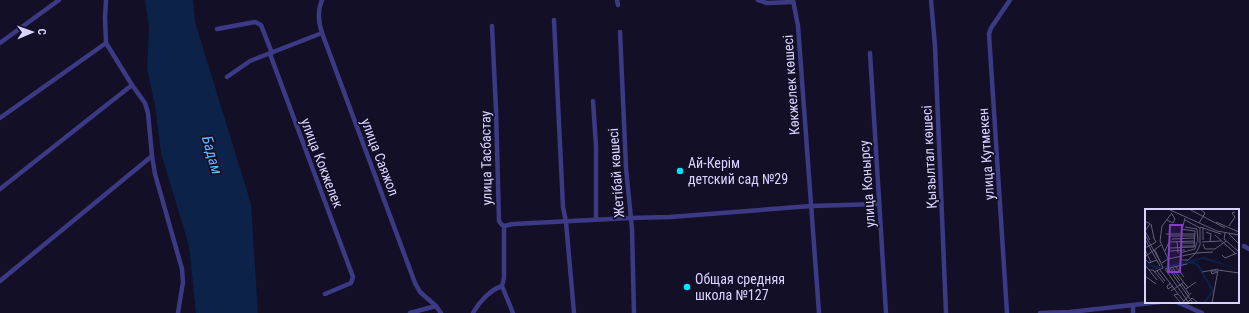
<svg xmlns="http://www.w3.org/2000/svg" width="1249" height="313" font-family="'Roboto Condensed',sans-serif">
  <rect width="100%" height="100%" fill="#130f26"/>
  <path fill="#0c2248" d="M145,0H193L195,22L251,204L258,313H196L189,246L161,153L155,105L147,69L149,28Z"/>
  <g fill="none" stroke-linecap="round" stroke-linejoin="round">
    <g stroke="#3d3a85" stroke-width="4.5">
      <path d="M106,0L105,18L106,43L132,85L145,103L148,113L152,156L155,174L182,269L183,282L178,313"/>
      <path d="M322,0C317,11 318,21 322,33L415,283L420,292L436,306L441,313"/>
      <path d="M617,0L618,5"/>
      <path d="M758,0L767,3L793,2"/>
      <path d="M793,0L798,26L819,313"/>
      <path d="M931,0L935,46L946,313"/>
      <path d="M554,20L563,207L566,222L574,313"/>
      <path d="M492,26L496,110L499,221L502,225L504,226V278L502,286"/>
      <path d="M217,29L255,22L261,25L272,53"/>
      <path d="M620,32L626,168L632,229L634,313"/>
      <path d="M0,43L59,0"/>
      <path d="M870,53L886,313"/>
      <path d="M270,54L353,277L351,283L325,294"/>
      <path d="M227,77L250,61L322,33"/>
      <path d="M593,101L596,146V219"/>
      <path d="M0,118L106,43"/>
      <path d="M0,189L132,85"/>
      <path d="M504,226L513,224L630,218L670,217L811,206L879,204"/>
      <path d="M1244,246L1249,249"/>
      <path d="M0,281L152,156"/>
      <path d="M1177,302L1202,313"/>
      <path d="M410,313L436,306"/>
      <path d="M473,313C479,302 490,290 502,286L513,313"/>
      <path d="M1007,313L989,34L991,28L1010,0"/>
      <path d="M1040,313L1070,312L1160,302"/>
      <path d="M1133,313V305"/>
    </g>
  </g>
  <g fill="#00e5ff" stroke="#130f26" stroke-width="1.5">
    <circle cx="680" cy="171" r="4"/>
    <circle cx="687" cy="287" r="4"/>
  </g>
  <g text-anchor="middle" stroke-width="3.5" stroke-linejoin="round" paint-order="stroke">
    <g font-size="14" fill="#d9d4ff" stroke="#130f26">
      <text transform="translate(791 85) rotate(-94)" y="5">Көкжелек көшесі</text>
      <text transform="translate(986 154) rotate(-94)" y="5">улица Кутмекен</text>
      <text transform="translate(380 157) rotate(69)" y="5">улица Саяжол</text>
      <text transform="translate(929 157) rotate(-93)" y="5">Қызылтал көшесі</text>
      <text transform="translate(486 158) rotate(-91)" y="5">улица Тасбастау</text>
      <text transform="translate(322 163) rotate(69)" y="5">улица Кокжелек</text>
      <text transform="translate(616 173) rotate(-94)" y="5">Жетібай көшесі</text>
      <text transform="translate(867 184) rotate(-94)" y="5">улица Конырсу</text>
    </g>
    <g font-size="14" fill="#d9d4ff" stroke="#130f26" text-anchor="start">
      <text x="688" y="168">Ай-Керім<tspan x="688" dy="16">детский сад №29</tspan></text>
      <text x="695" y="284">Общая средняя<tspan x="695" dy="16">школа №127</tspan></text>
    </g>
    <g font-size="15" font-style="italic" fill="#62b6ff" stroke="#130f26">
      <text transform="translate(212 155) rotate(74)" y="5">Бадам</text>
    </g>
  </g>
  <g transform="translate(1145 209)">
    <rect width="94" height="94" fill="#130f26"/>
    <path d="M59,48L94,60L57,50L45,55L11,60L0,54L16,58Z" fill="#0c2248"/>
    <path fill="none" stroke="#0c2248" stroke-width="2" d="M47,53L53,56L68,82L59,94"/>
    <path fill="none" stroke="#625e7d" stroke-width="1" d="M23,0L72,22L94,26M44,0L80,19M22,11L28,14L30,10L27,5M40,11L55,19M0,12L5,15L0,22L5,31M71,13L94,23M54,14L60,4L55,0M6,15L9,29M84,17L90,8L87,4L90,3M40,18L52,20L53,33M55,18L76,25M37,21L40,9M61,23L66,25L65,33M80,24L79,30L94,43M21,25H50M84,25L94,35M0,26L16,54M70,26L90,44M24,27H50M0,30L15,57M27,30L50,29M58,31V18M32,32L33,44M57,33L76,32M37,34H50M58,35L60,40H70L81,32M37,37H50M0,39L11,33L8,28M25,39L49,38L50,22L36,20M0,41L6,53M20,42L24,33L50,32M25,42L40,41M51,44L68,43M37,46L35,44L50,40L52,33M77,46L80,49L92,44M1,47L16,36M36,47V51H43L51,44M0,50L4,54L12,51M23,50L51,44L55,36V19M17,54L23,50L15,32L17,17L27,4M42,55L20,60L44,94M0,56L12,71M30,57L39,68M27,58L43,79M23,59L48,94M25,59L35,72M4,61H8L19,74M15,61L40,94M12,62L20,72M9,63L18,59L10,41M57,63L73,60M72,63L67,65L66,62H72M0,67L11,75M26,74L22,77L23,80L28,77M37,75L44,85M41,80L51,73M26,82L39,73M33,85L29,86L36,94M37,94L46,84M42,94L47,89L52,93M67,94L73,61L94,64"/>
    <path fill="#843dc5" fill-opacity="0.15" stroke="#843dc5" stroke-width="2" d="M25,16H37L35,63H23Z"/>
    <rect width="94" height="94" fill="none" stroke="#d9d4ff" stroke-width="2"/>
  </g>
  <g transform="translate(32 32) rotate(88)" stroke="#130f26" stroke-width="3" paint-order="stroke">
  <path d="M0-3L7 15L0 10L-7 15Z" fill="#d9d4ff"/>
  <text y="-6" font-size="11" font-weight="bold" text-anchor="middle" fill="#d9d4ff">С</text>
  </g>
</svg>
